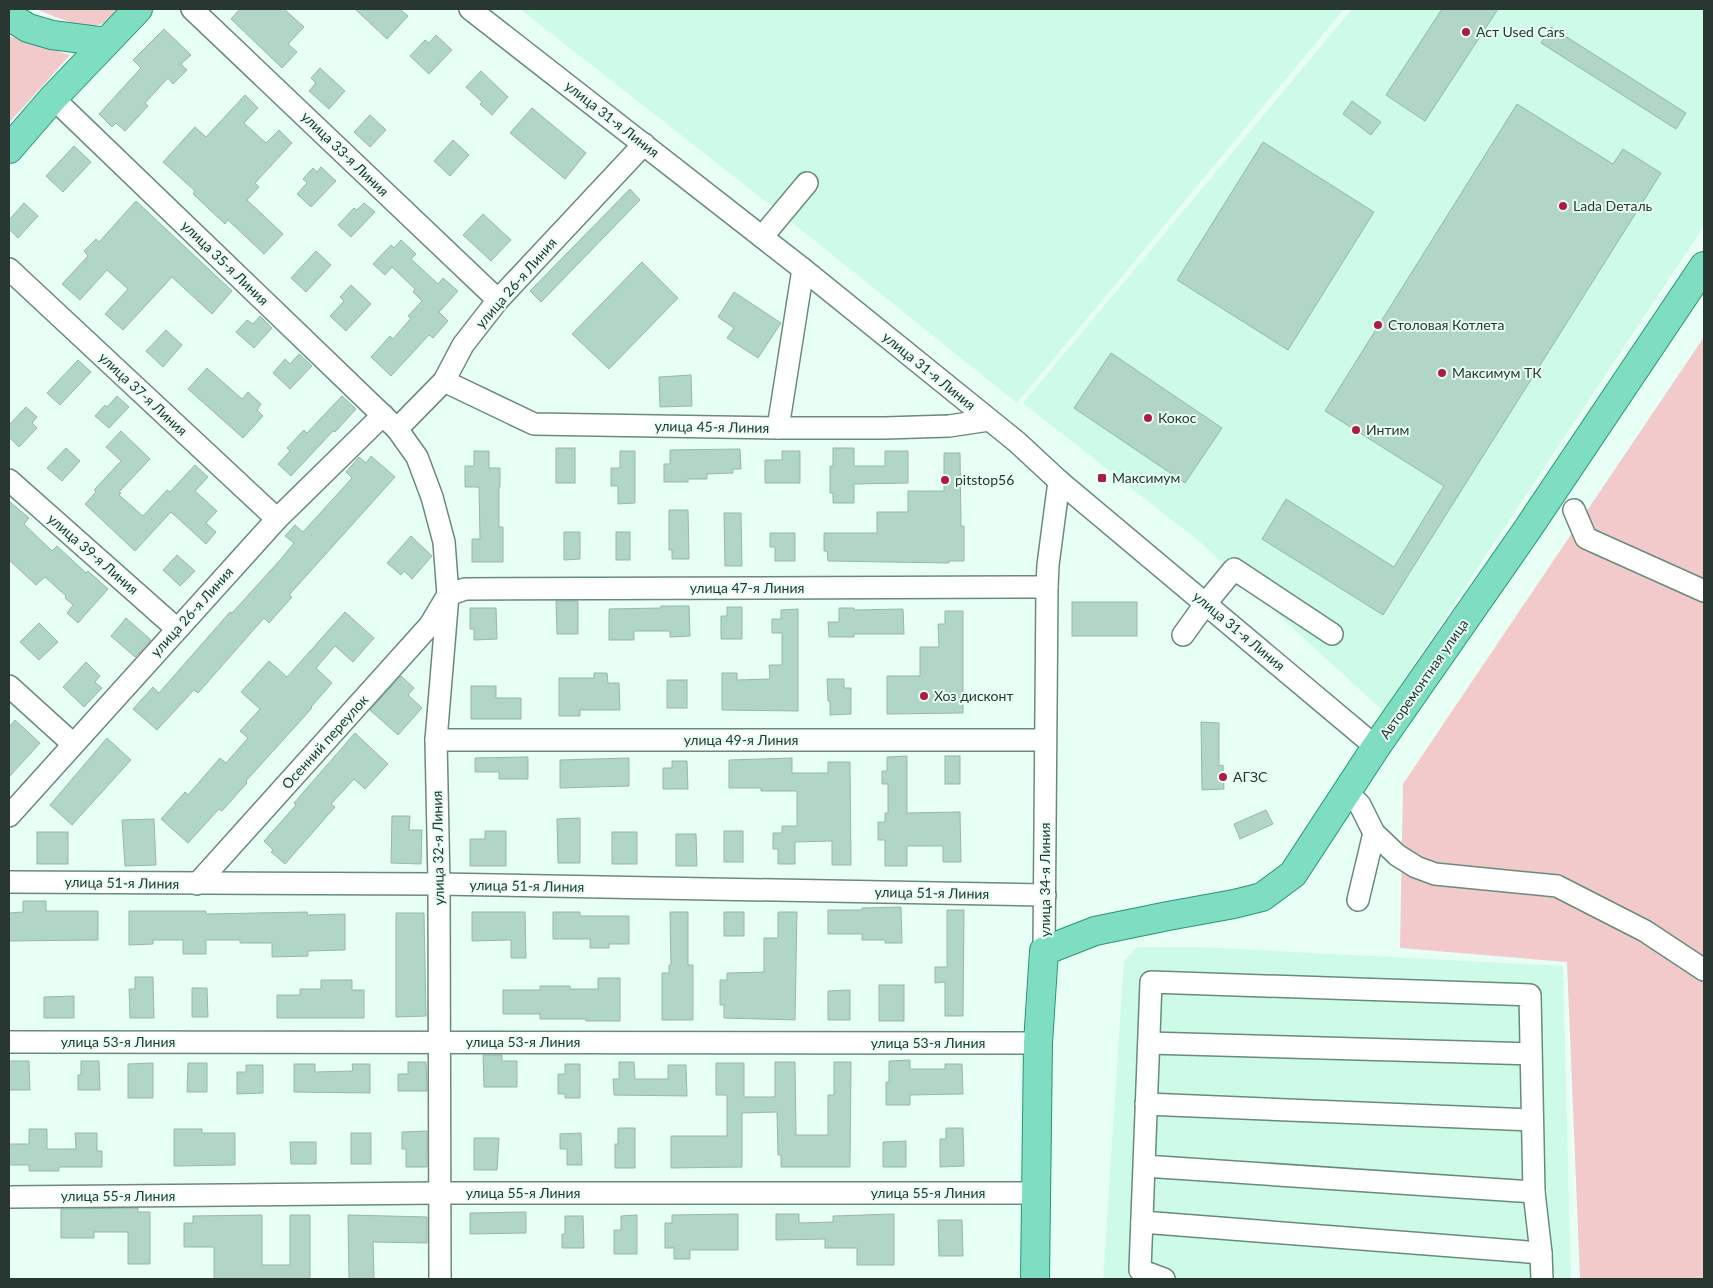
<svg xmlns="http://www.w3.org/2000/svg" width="1713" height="1288" font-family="Lato,sans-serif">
  <rect width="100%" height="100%" fill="#e8fff5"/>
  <g fill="#cdfbe8">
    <path d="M520,9H1344L1017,403L764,200Z"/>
    <path d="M1352,9H1704V226L1383,711L1200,542L1023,403Z"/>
    <path d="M1137,947H1199L1563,966L1571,1279H1103L1124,961Z"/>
  </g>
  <g fill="#f2cacc">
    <path d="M36,9H121C115,15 107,23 98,25C79,28 53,16 36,9Z"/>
    <path d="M9,36L70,55L9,123Z"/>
    <path d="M1704,337V1279H1580L1567,962L1400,948L1403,784Z"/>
  </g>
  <g fill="#b1d5c6" stroke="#95b9a9">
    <path d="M240,9H284L304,27L288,44L297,52L282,68L231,19Z"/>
    <path d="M355,9H400L408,16L387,39Z"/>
    <path d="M1442,9H1498L1425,121L1386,95Z"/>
    <path d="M1551,27L1686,113L1676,129L1541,43Z"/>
    <path d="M164,29L191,55L181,64L187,70L173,84L168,78L145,103L148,106L125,131L116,123L112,127L99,114L141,68L133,60Z"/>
    <path d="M436,35L452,50L429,74L410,56L425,40L429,43Z"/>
    <path d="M320,68L345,91L329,109L309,91L316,83L311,78Z"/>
    <path d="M481,71L508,97L492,115L480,104L482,102L466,87Z"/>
    <path d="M245,95L258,108L244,123L266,143L279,130L292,143L255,183L259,187L247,200L283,234L264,254L228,220L225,224L193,194L195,191L163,162L195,127L206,137Z"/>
    <path d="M1352,101L1381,122L1371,135L1343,114Z"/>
    <path d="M1517,104L1613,164L1623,149L1661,173L1383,615L1262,539L1286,499L1394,567L1444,486L1325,411Z"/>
    <path d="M532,108L586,153L565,179L510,133Z"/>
    <path d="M370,115L386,130L370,147L354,132Z"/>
    <path d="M453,140L469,155L450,176L434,161Z"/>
    <path d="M1263,142L1374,212L1288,350L1177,280Z"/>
    <path d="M74,146L91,162L63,192L46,176Z"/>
    <path d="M321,167L336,181L311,207L297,194L307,183L303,179L313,168L317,172Z"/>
    <path d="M630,189L640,200L541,302L530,291Z"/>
    <path d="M136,201L232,291L212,314L172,277L123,330L105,314L128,289L107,270L80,300L62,284L88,256L84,251L96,239L99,242Z"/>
    <path d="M24,203L38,216L18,238L9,229V220Z"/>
    <path d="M364,203L375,212L351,237L338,225L354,208L357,210Z"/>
    <path d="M483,214L511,240L491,261L463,235Z"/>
    <path d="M401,240L416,254L411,259L438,284L443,278L458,291L439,312L448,321L433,338L429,335L391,376L371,357L390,336L393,339L411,318L408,316L422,301L413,292L415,289L392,267L385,275L373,264L391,245L394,248Z"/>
    <path d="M316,251L331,265L306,292L291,278Z"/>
    <path d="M642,262L678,298L609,369L572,334Z"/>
    <path d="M351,285L371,304L346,331L330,316L344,301L340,297Z"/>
    <path d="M734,292L781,323L758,358L727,338L734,328L718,317Z"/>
    <path d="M260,316L272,328L254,348L236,332L247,320L253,324Z"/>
    <path d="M166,330L182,345L163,367L146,351Z"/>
    <path d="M1111,353L1222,428L1185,483L1074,408Z"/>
    <path d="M299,354L312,366L290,389L273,373L285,359L290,364Z"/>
    <path d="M78,360L91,372L60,405L47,393Z"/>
    <path d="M207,368L242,399L248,392L261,404L257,410L263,416L243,438L188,389Z"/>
    <path d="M691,375L692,406L660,407L659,377Z"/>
    <path d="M117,396L129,407L109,428L95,416L105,405L107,407Z"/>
    <path d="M342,396L356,409L335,432L333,431L291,476L278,464L290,451L287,448L304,430L307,433Z"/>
    <path d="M26,407L37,417L32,423L37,428L19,447L9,437V425Z"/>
    <path d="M121,431L150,459L119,492L121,493L119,495L143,516L167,490L170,492L195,465L208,477L195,491L217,511L206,523L216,532L206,544L171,512L135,551L85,504L96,492L94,490L121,461L106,447Z"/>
    <path d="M66,448L80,461L62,481L47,468Z"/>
    <rect x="556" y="448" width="19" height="35"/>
    <path d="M833,448H854V466H885V451H908V483L854,484V503H833V493H830V466H833Z"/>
    <path d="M740,449L741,469H733V473L707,474V479H688V482H664V464H670V450Z"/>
    <path d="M474,451H489V468H500V487H499V527H503V562H472V539H480L479,487H465V466H474Z"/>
    <path d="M620,451H635V503L618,504V486H611V468H620Z"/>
    <path d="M782,451H800V483H765V460H782Z"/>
    <path d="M944,453H960L961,526H964V561H949V563L828,561L827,551H824V533H877V512H908V491H944Z"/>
    <path d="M371,456L395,477L289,595L292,597L269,623L264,618L198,693L194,690L157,730L133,709L153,687L159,693L230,612L232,613L281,559L294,543L285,536L295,525L303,532L352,478L346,472L359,457L366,463Z"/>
    <path d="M9,501L29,518L24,524L52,551L57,546L86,573L88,571L108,589L78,623L67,613L73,605L65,598L66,596L45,577L36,585L9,560Z"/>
    <path d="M669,510H688L689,559H672V550H669Z"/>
    <path d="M724,513H741L742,566H725Z"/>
    <path d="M564,532H580V559L564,560Z"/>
    <rect x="616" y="532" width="14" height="28"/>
    <path d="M770,533H795V561H775V547H770Z"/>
    <path d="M411,536L432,556L412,579L404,571L401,575L387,563Z"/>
    <path d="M177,555L195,571L180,586L163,570Z"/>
    <path d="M556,601H578V634H557Z"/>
    <rect x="1072" y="602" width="65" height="34"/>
    <path d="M661,606H689L690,636L670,637V631H634V640H609V609L661,608Z"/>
    <path d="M727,607H742V639H721V616H727Z"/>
    <path d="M470,608H496L497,639L474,640V629H470Z"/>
    <path d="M839,608H854V610L903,609L904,634H854V637H829L828,622H839Z"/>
    <path d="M798,609V711L722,710V673H737V680L770,679L769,665H782V633H772V619H781V610Z"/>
    <path d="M945,611H963V713L887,714V676H920V647H939L938,624H945Z"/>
    <path d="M345,612L374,638L353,662L335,646L316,668L332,683L311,707L312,708L246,781L247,783L222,811L219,809L188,843L161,819L185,792L188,795L220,758L226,763L248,738L240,731L260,709L241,692L269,661L287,677Z"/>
    <path d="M126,618L151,640L135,657L111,636Z"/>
    <path d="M39,623L58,642L39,660L20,642Z"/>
    <path d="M86,662L100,676L95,682L102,688L84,707L63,687Z"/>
    <path d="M594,673H607L608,683H619L620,710H580V716H559V678H594Z"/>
    <path d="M401,676L414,688L408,695L422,708L398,735L370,710Z"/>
    <path d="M827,679H844V688H851V714L830,715V701H828Z"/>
    <rect x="667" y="680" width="20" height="28"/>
    <path d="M471,686H496V698H521V719H471Z"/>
    <path d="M15,720L40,743L9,777V727Z"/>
    <path d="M1201,722L1219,723V766L1223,765L1224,789L1202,790Z"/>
    <path d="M355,733L388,764L365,789L354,779L331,804L335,807L285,864L271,852L273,850L264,841L296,805L294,803Z"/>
    <path d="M107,738L131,760L72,825L50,805Z"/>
    <path d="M907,756V813L960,812L961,862H943V846H907V866H885V840H878V822H885V813H888V784H882V771H887V757Z"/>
    <rect x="945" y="756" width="15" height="28"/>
    <path d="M528,757V779H499V772H475V758Z"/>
    <path d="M629,758V786L560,788V760Z"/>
    <path d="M792,758V773H828V762H850L851,865H832V841L795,842V864H778V849H773V833H782V826H797V791H761V788H729V760Z"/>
    <path d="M672,761H687L688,789H663V768H672Z"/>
    <path d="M1266,810L1273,824L1240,839L1234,824Z"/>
    <path d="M392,816H410L409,830H422L421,864L391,863Z"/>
    <path d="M580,818V863H558L557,819Z"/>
    <path d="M154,819L156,865L125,866L122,820Z"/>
    <path d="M485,831H506V866H470V839H485Z"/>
    <rect x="724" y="831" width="19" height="31"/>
    <rect x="37" y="832" width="31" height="32"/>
    <rect x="612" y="832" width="25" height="32"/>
    <path d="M676,834H696L697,866H676Z"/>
    <path d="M23,901H46V911H98V940L9,941V913L23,912Z"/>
    <path d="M901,907L902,943H885V940H862V934H828V910H862V908Z"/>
    <path d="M947,910H964L963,1016H945V982L935,983V967H947Z"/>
    <path d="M129,911H206V914L307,912L308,915L345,914V950L308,951V956L272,957V943H240V940H206V954H183V940H153V944L129,945Z"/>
    <path d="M472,912H525L526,958H511V940L472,941Z"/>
    <path d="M553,912H580V916H629V944H609V948H590V939H553Z"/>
    <path d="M670,912H688V965H693V1020H662V973H669V965H671Z"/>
    <rect x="724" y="912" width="20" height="24"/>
    <path d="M778,912H797L795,1020L724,1018V1005H720V980H727V973L764,972V938H778Z"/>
    <path d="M396,913H424L426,1016L396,1017Z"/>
    <path d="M135,977H153L154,1018H130L129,989H135Z"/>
    <path d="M598,978H620V1021H586V1019H540V1014H503V990H540V986H570V989H598Z"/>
    <path d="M321,980H352V990H364V1018H277V995H300V989H321Z"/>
    <rect x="879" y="985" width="25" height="36"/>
    <path d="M192,988H207L208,1017H192Z"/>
    <path d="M850,990V1020H828V991Z"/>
    <path d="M74,996V1018H44V997Z"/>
    <path d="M483,1055H502V1061H517V1087H484Z"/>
    <path d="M910,1060V1069H945V1064H962L963,1094L910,1095V1105H886V1082H889V1061Z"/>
    <path d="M9,1061H29L30,1090H9Z"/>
    <path d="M81,1061H99L100,1090H78V1075H81Z"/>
    <path d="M408,1062H426L427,1091H398V1074H408Z"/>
    <path d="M619,1062H634L635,1079H668V1065H686L687,1096L614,1095L613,1079H619Z"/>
    <path d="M775,1062H795L796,1135H828V1095H834V1062H851L850,1167H781V1155H778L777,1112L742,1113V1167L671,1168V1136H727V1095H716V1063H744V1097H775Z"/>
    <path d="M153,1063V1098H128V1064Z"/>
    <path d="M188,1063H207V1092H187Z"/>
    <path d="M294,1064H315V1072L353,1071L352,1064H370V1093L294,1092Z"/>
    <path d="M565,1064H580V1098H565V1094H558V1074H565Z"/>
    <path d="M246,1065H263V1093L237,1094V1072H246Z"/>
    <path d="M618,1128H635V1168H615V1144H618Z"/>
    <path d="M946,1128H963L964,1166L940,1167V1139H946Z"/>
    <path d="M29,1129H47V1149H76L75,1133H97V1151H102V1167H59V1171H29V1165H9V1144H29Z"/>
    <path d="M174,1129H202V1133H235V1165L174,1166Z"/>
    <path d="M427,1131V1167H406V1149H402V1132Z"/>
    <rect x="351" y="1133" width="20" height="31"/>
    <path d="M581,1133L582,1165H567V1149H560V1134Z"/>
    <path d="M474,1138H499L497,1170H474Z"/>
    <path d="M906,1141V1167H883V1142Z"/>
    <path d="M290,1142H316V1164H291Z"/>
    <path d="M138,1208V1212H150V1264H128V1232H94V1238H61V1209Z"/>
    <path d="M526,1212V1233L470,1234V1213Z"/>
    <path d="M738,1214V1250H690V1259H674V1248H665V1223H672V1215Z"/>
    <path d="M776,1214H799V1223L833,1222V1216L894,1214V1265H857V1248H825V1239L776,1240Z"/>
    <path d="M262,1215V1265H290V1215H310V1279H214V1247H184V1223H193V1216Z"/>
    <path d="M348,1215L427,1217V1243L373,1242L374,1279H349Z"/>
    <path d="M637,1215V1254H614V1230H621V1216Z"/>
    <path d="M565,1216H583L584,1248H562V1234H565Z"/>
    <path d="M938,1220H962L963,1256H939Z"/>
  </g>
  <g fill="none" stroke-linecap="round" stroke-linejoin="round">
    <g stroke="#688b7c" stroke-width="24">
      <g id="minor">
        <path d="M192,9L498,300"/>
        <path d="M470,9L803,269L1017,442L1059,481L1376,747"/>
        <path d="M53,98L397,429L417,457L432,497L444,542L448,595L436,740L439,884L440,1279"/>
        <path d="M762,237L807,183"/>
        <path d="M9,269L277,519"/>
        <path d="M444,381L534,424L778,428H885L949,426L989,420"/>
        <path d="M778,428L803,269"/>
        <path d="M397,429L444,381L463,345L498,300L644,144"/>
        <path d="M9,480L177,629"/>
        <path d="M1574,510L1586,538L1704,591"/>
        <path d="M1183,635L1206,603L1234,569L1332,634"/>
        <path d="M9,686L73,744"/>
        <path d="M436,740H1045"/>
        <path d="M1347,792L1360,805L1374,833L1397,855L1416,867L1435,874L1557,886L1645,931L1704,970"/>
        <path d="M9,816L277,519L383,415"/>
        <path d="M9,882L439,884L1045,895"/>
        <path d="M197,884L430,625L448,595L465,589L1047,587"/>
        <path d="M1358,900L1374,833"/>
        <path d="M1044,951L1047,587L1048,565L1059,481"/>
        <path d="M9,1042L1038,1043"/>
        <path d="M1149,1043L1531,1054"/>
        <path d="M1146,1104L1532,1120"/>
        <path d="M1144,1166L1534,1192L1530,995L1151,982L1140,1270L1164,1279"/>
        <path d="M1534,1192L1541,1253L1542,1279"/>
        <path d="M9,1197L439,1193H1037"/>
        <path d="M1142,1222L1541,1253"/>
      </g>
    </g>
    <g stroke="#299575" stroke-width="30">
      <g id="major">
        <path d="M9,16L28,28L52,35L106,42"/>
        <path d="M9,149L53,98L138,9"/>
        <path d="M1035,1279L1038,1043L1044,951L1095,931L1168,916L1234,904L1262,897L1293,874L1376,747L1527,530L1704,266"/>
      </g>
    </g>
    <use href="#minor" stroke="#fff" stroke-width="21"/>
    <use href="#major" stroke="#7fdec2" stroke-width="28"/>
  </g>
  <g fill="#af1b42" stroke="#e8fff5" stroke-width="2">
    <circle cx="1466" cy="32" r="5"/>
    <circle cx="1563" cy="206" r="5"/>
    <circle cx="1378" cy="325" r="5"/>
    <circle cx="1442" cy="373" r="5"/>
    <circle cx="1148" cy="418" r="5"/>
    <circle cx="1356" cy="430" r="5"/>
    <rect x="1097" y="473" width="10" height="10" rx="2.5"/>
    <circle cx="945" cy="480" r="5"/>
    <circle cx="924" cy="696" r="5"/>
    <circle cx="1223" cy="777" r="5"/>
  </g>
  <g text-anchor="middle" stroke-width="4" stroke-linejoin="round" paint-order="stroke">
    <g font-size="14" fill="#283731" stroke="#e8fff5" text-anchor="start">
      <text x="1476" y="37">Аст Used Cars</text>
      <text x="1573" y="211">Lada Dеталь</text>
      <text x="1388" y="330">Столовая Котлета</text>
      <text x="1452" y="378">Максимум ТК</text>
      <text x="1158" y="423">Кокос</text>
      <text x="1366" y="435">Интим</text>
      <text x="1112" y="483">Максимум</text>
      <text x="955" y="485">pitstop56</text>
      <text x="934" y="701">Хоз дисконт</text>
      <text x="1233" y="782">АГЗС</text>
    </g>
    <g font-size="14" fill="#283731" stroke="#e8fff5">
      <text transform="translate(612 119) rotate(38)" y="5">улица 31-я Линия</text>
      <text transform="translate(345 154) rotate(44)" y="5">улица 33-я Линия</text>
      <text transform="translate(225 263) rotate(44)" y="5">улица 35-я Линия</text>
      <text transform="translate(516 283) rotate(-49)" y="5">улица 26-я Линия</text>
      <text transform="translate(929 371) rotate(39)" y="5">улица 31-я Линия</text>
      <text transform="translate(143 394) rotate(43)" y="5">улица 37-я Линия</text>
      <text transform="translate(712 427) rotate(1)" y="5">улица 45-я Линия</text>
      <text transform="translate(93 554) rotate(41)" y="5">улица 39-я Линия</text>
      <text x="747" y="593">улица 47-я Линия</text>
      <text transform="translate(192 612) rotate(-48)" y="5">улица 26-я Линия</text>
      <text transform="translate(1239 631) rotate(40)" y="5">улица 31-я Линия</text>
      <text transform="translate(1424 679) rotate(-55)" y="5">Авторемонтная улица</text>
      <text x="741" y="745">улица 49-я Линия</text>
      <text transform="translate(325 742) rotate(-48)" y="5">Осенний переулок</text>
      <text transform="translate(438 848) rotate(-91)" y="5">улица 32-я Линия</text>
      <text transform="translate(1045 880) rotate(-90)" y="5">улица 34-я Линия</text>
      <text transform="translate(122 883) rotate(1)" y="5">улица 51-я Линия</text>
      <text transform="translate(527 886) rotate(1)" y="5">улица 51-я Линия</text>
      <text transform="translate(932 893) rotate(1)" y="5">улица 51-я Линия</text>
      <text x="118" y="1047">улица 53-я Линия</text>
      <text x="523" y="1047">улица 53-я Линия</text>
      <text x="928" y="1048">улица 53-я Линия</text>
      <text x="523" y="1198">улица 55-я Линия</text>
      <text x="928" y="1198">улица 55-я Линия</text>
      <text x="118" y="1201">улица 55-я Линия</text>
    </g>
  </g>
  <rect width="1713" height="1288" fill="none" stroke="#283731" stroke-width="20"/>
</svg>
